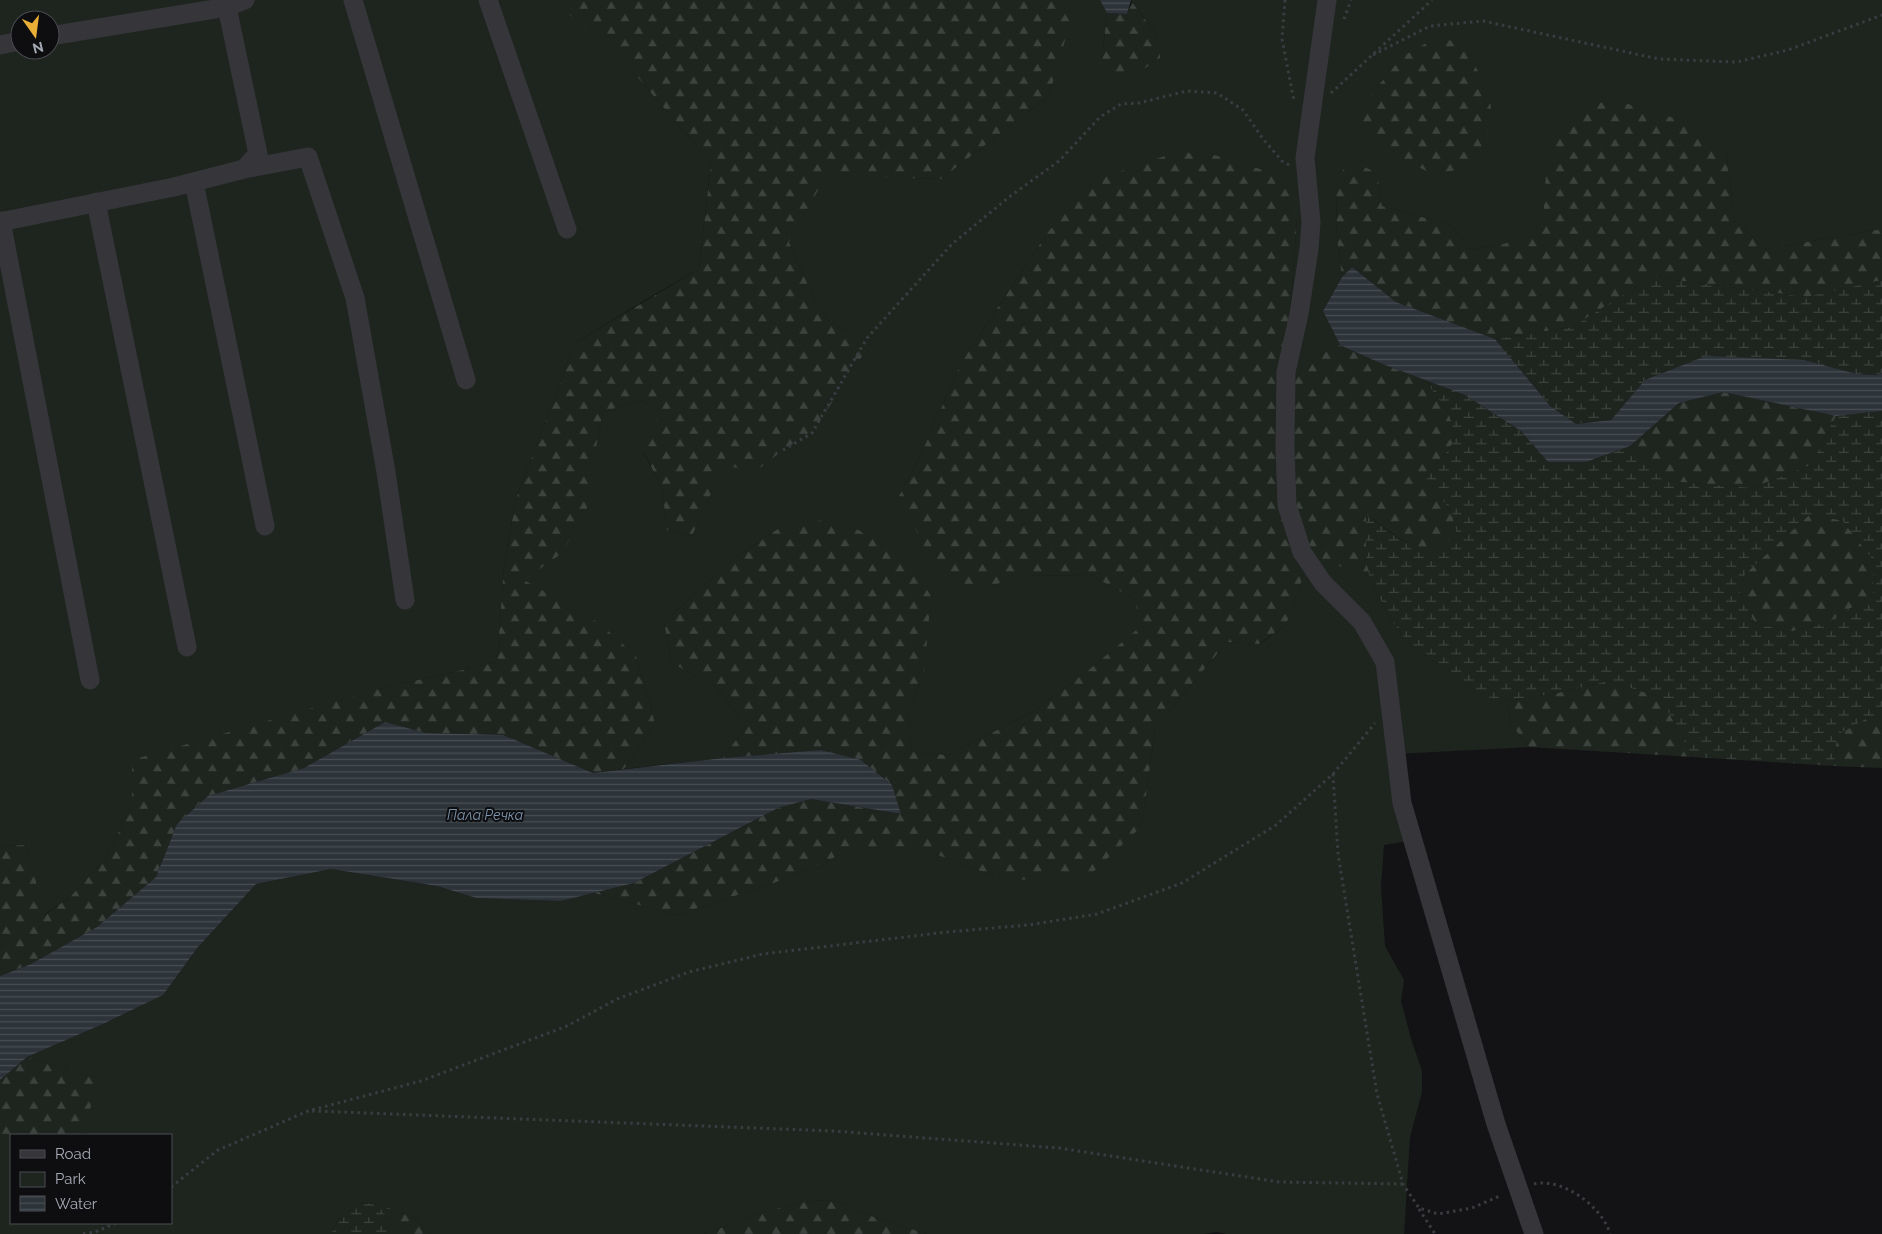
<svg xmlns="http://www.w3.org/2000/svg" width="1882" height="1234" font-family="Raleway,sans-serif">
  <defs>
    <pattern id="forest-firs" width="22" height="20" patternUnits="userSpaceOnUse" patternTransform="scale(1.25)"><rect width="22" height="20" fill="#1e251f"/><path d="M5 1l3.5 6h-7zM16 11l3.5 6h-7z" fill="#3c423d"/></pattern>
    <pattern id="wetland-marsh" width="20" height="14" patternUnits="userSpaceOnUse" patternTransform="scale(1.25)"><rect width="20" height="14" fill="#1e251f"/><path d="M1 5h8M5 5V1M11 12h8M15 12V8" fill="none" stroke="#3c423d"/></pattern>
    <pattern id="water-rules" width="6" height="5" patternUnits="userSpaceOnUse" patternTransform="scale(1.25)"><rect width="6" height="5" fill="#2c343a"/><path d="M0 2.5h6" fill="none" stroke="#484f54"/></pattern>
  </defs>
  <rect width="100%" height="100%" fill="#131315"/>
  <g fill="#1e251f" fill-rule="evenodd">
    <path d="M0,0H562L566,11L622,59L711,163L699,269L652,296L575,343L516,499L504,566L497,662L378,689L132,805L106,858L71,896L44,915L26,845L0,846ZM20,20H50V50H20Z"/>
    <path d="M1075,0H1100L1107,13L1102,60L1159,38L1131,0H1882V229L1766,249L1735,221L1726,150L1546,170L1544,223L1504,244L1471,249L1451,225L1382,206L1377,173L1336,185L1337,239L1342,277L1323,311L1340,345L1286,372L1297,219L1048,232L962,361L919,459L899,496L973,593L1019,576L1090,575L1135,599L1141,627L1096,664L1035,711L948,755L912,752L907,714L924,673L779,528L726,565L664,623L672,663L718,689L746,726L723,758L624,769L655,723L636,656L523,580L561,554L597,442L603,412L642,400L661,411L644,454L662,488L667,530L692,536L724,464L783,450L812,433L852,332L831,324L817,305L789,242L826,175L941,179L1049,96Z"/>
    <path d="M1337,564L1369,576L1389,617L1412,648L1449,670L1477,694L1508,701L1510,723L1529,747L1396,754L1420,839L1384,845L1381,887L1385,946L1404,980L1401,1001L1412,1042L1422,1071V1092L1410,1137L1404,1234H1227L1217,1232L1203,1234H927L868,1215L839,1202L813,1200L767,1211L704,1234H431L416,1218L378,1204L358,1203L338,1221L331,1234H0V1136L11,1139V1223H171V1135H82L93,1078L27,1057L103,1024L163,995L198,947L256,884L331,869L437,886L476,898L561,901L594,893L677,915L774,883L850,851H927L1007,881L1142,825L1155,728L1227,642L1260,644L1286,625L1304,574Z"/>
  </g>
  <g fill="url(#forest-firs)">
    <path d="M562,0H1075L1076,2L1049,96L941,179L826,176L789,242L817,305L831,324L852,332L863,355L812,433L783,450L755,472L724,465L692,536L667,530L662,488L644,453L660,411L642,400L603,412L597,442L586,513L561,554L524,580L599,623L636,656L655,723L624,769L593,773L503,735L426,733L385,722L304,768L208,796L177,824L156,877L97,927L31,964L0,976V846L26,845L45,915L71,896L106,858L132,805V760L378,689L497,662L504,566L516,499L575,343L699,269L711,163L622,59L565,11Z"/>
    <path d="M1132,2L1159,38L1160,58L1131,78L1109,73L1102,60L1107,13L1127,14Z"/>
    <path d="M1439,36L1460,44L1477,69L1491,106L1486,144L1463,169L1433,174L1393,155L1371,143L1360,114L1373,92L1403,56Z"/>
    <path d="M1612,99L1677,119L1726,150L1735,221L1766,249L1882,229V280L1807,297L1652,277L1572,327L1495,339L1396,302L1352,267L1342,277L1337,239L1336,185L1348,159L1377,173L1382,206L1451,225L1471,249L1504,244L1543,223L1546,170L1568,114Z"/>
    <path d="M1176,152L1211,154L1289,178L1297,219L1286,371L1340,345L1380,363L1425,380L1449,414L1456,438L1441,460L1425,476L1452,513L1457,535L1432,553L1400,539L1366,514V555L1369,576L1337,565L1304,574L1286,625L1259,644L1227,642L1155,728L1142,826L1092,873L1007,881L927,851H850L774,883L677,915L594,893L634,883L778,808L811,799L900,814L892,785L861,760L821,750L723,758L746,726L718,689L672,663L664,623L726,565L779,528L835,518L902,553L931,596L924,673L907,714L912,752L948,755L1035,711L1096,664L1140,627L1135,599L1090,575L1019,576L973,593L935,569L899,496L919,459L962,361L1048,232L1096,180Z"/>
    <path d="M1723,392L1836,416L1811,465L1752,488L1678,482L1630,446L1679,403Z"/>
    <path d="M1808,516L1842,520L1874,561L1873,594L1829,622L1789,632L1755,623L1740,593L1745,574Z"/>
    <path d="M1608,681L1660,697L1693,757L1529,747L1510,723L1508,701L1557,693Z"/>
    <path d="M1871,716L1882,717V768L1834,766L1837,735Z"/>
    <path d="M27,1057L93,1078L96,1093L86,1119L82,1135H11V1139L0,1136V1080Z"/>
    <path d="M813,1200L839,1202L868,1215L927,1234H704L767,1211Z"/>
    <path d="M378,1204L416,1218L431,1234H396Z"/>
  </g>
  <g fill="url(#wetland-marsh)" fill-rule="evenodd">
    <path d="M1652,277L1806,297L1882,280V373L1877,375L1857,374L1804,360L1645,380L1611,420L1576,424L1550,406L1495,339L1572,327Z"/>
    <path d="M1425,380L1465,395L1521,431L1548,462H1586L1630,446L1678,482L1752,488L1811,465L1836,416L1882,411V717L1871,716L1837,735L1834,766L1693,757L1660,697L1608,681L1557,693L1508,701L1477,695L1449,670L1412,648L1389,617L1369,576L1366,555V514L1399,539L1432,552L1457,535L1452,513L1425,476L1441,460L1456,438L1449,414ZM1808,516L1842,520L1873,560V594L1829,622L1789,632L1755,623L1740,593L1745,574Z"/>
    <path d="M358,1203L378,1204L396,1234H331L338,1221Z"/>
  </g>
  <g fill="url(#water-rules)">
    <path d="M1100,0H1131L1127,14L1107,13Z"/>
    <path d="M1352,267L1396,302L1495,339L1550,406L1576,424L1611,420L1645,380L1706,356L1804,360L1857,374L1877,375L1882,373V411L1836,416L1723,392L1679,403L1630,446L1586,462H1548L1521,431L1465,395L1380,363L1340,345L1323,311L1342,277Z"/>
    <path d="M385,722L426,733L503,735L593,773L723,758L821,750L861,760L892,785L901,814L811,799L778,808L634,883L561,901L476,898L437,886L331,869L256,884L198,947L163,995L103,1024L27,1057L0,1080V976L31,964L97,927L156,877L177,824L208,796L304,768Z"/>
  </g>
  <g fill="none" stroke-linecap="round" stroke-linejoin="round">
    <g stroke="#3b3c41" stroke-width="3" stroke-dasharray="2.5 4" stroke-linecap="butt">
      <path d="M1285,0L1282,39L1294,101"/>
      <path d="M1344,19L1351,0"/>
      <path d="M1373,55L1430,26L1483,21L1659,59L1737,62L1788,50L1882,15"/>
      <path d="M1331,93L1432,0"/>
      <path d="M783,450L812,433L867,338L952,244L1009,197L1059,161L1100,117L1121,104L1139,103L1187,91L1217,93L1243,110L1263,139L1282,161L1289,165"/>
      <path d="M1333,774L1338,854L1377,1094L1403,1184L1419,1208L1438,1214L1472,1208L1502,1195"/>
      <path d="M312,1111L833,1131L1059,1148L1279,1182L1403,1184"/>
      <path d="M1534,1184C1562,1177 1603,1207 1610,1234"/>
      <path d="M171,1187L218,1150L308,1111L421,1081L567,1026L617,999L689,972L763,954L947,932L1028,925L1097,914L1182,883L1276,825L1333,774L1375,723"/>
      <path d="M1419,1209L1435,1234"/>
      <path d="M83,1234L95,1232L116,1223"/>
    </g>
    <g stroke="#35353a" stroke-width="19">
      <path d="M353,0L466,380"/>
      <path d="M488,0L567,229"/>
      <path d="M1327,0L1305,158L1311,222L1309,249L1299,314L1286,372L1285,449L1287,505L1302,552L1323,583L1362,622L1385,662L1402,803L1496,1124L1534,1234"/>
      <path d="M50,36L227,7"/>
      <path d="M0,45L20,41"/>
      <path d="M244,169L308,157L355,298L386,472L405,600"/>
      <path d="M194,182L265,526"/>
      <path d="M96,202L187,647"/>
      <path d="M1,221L90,680"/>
      <path d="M0,222L174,187L244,169L258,154L227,7L245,0"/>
    </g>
  </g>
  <g text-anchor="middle" stroke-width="4" stroke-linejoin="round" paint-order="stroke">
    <g font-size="14" font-style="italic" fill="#7e97af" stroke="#0e0e10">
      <text x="485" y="820">Пала Речка</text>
    </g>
  </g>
  <rect x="10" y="1134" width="162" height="90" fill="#0e0e10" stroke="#4b4c52"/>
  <rect x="20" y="1150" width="25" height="8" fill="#35353a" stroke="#4b4c52"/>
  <text x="55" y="1159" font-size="15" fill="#a6aab5">Road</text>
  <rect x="20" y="1172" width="25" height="15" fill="#1e251f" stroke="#4b4c52"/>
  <text x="55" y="1184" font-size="15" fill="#a6aab5">Park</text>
  <rect x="20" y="1196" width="25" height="15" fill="url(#water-rules)" stroke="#4b4c52"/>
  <text x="55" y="1209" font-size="15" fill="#a6aab5">Water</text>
  <g transform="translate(35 35) rotate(166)"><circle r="24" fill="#0e0e10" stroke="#4b4c52"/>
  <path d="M0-4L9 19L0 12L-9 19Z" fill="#eaaf36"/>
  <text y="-8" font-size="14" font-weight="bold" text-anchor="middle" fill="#a6aab5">N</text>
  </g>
</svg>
